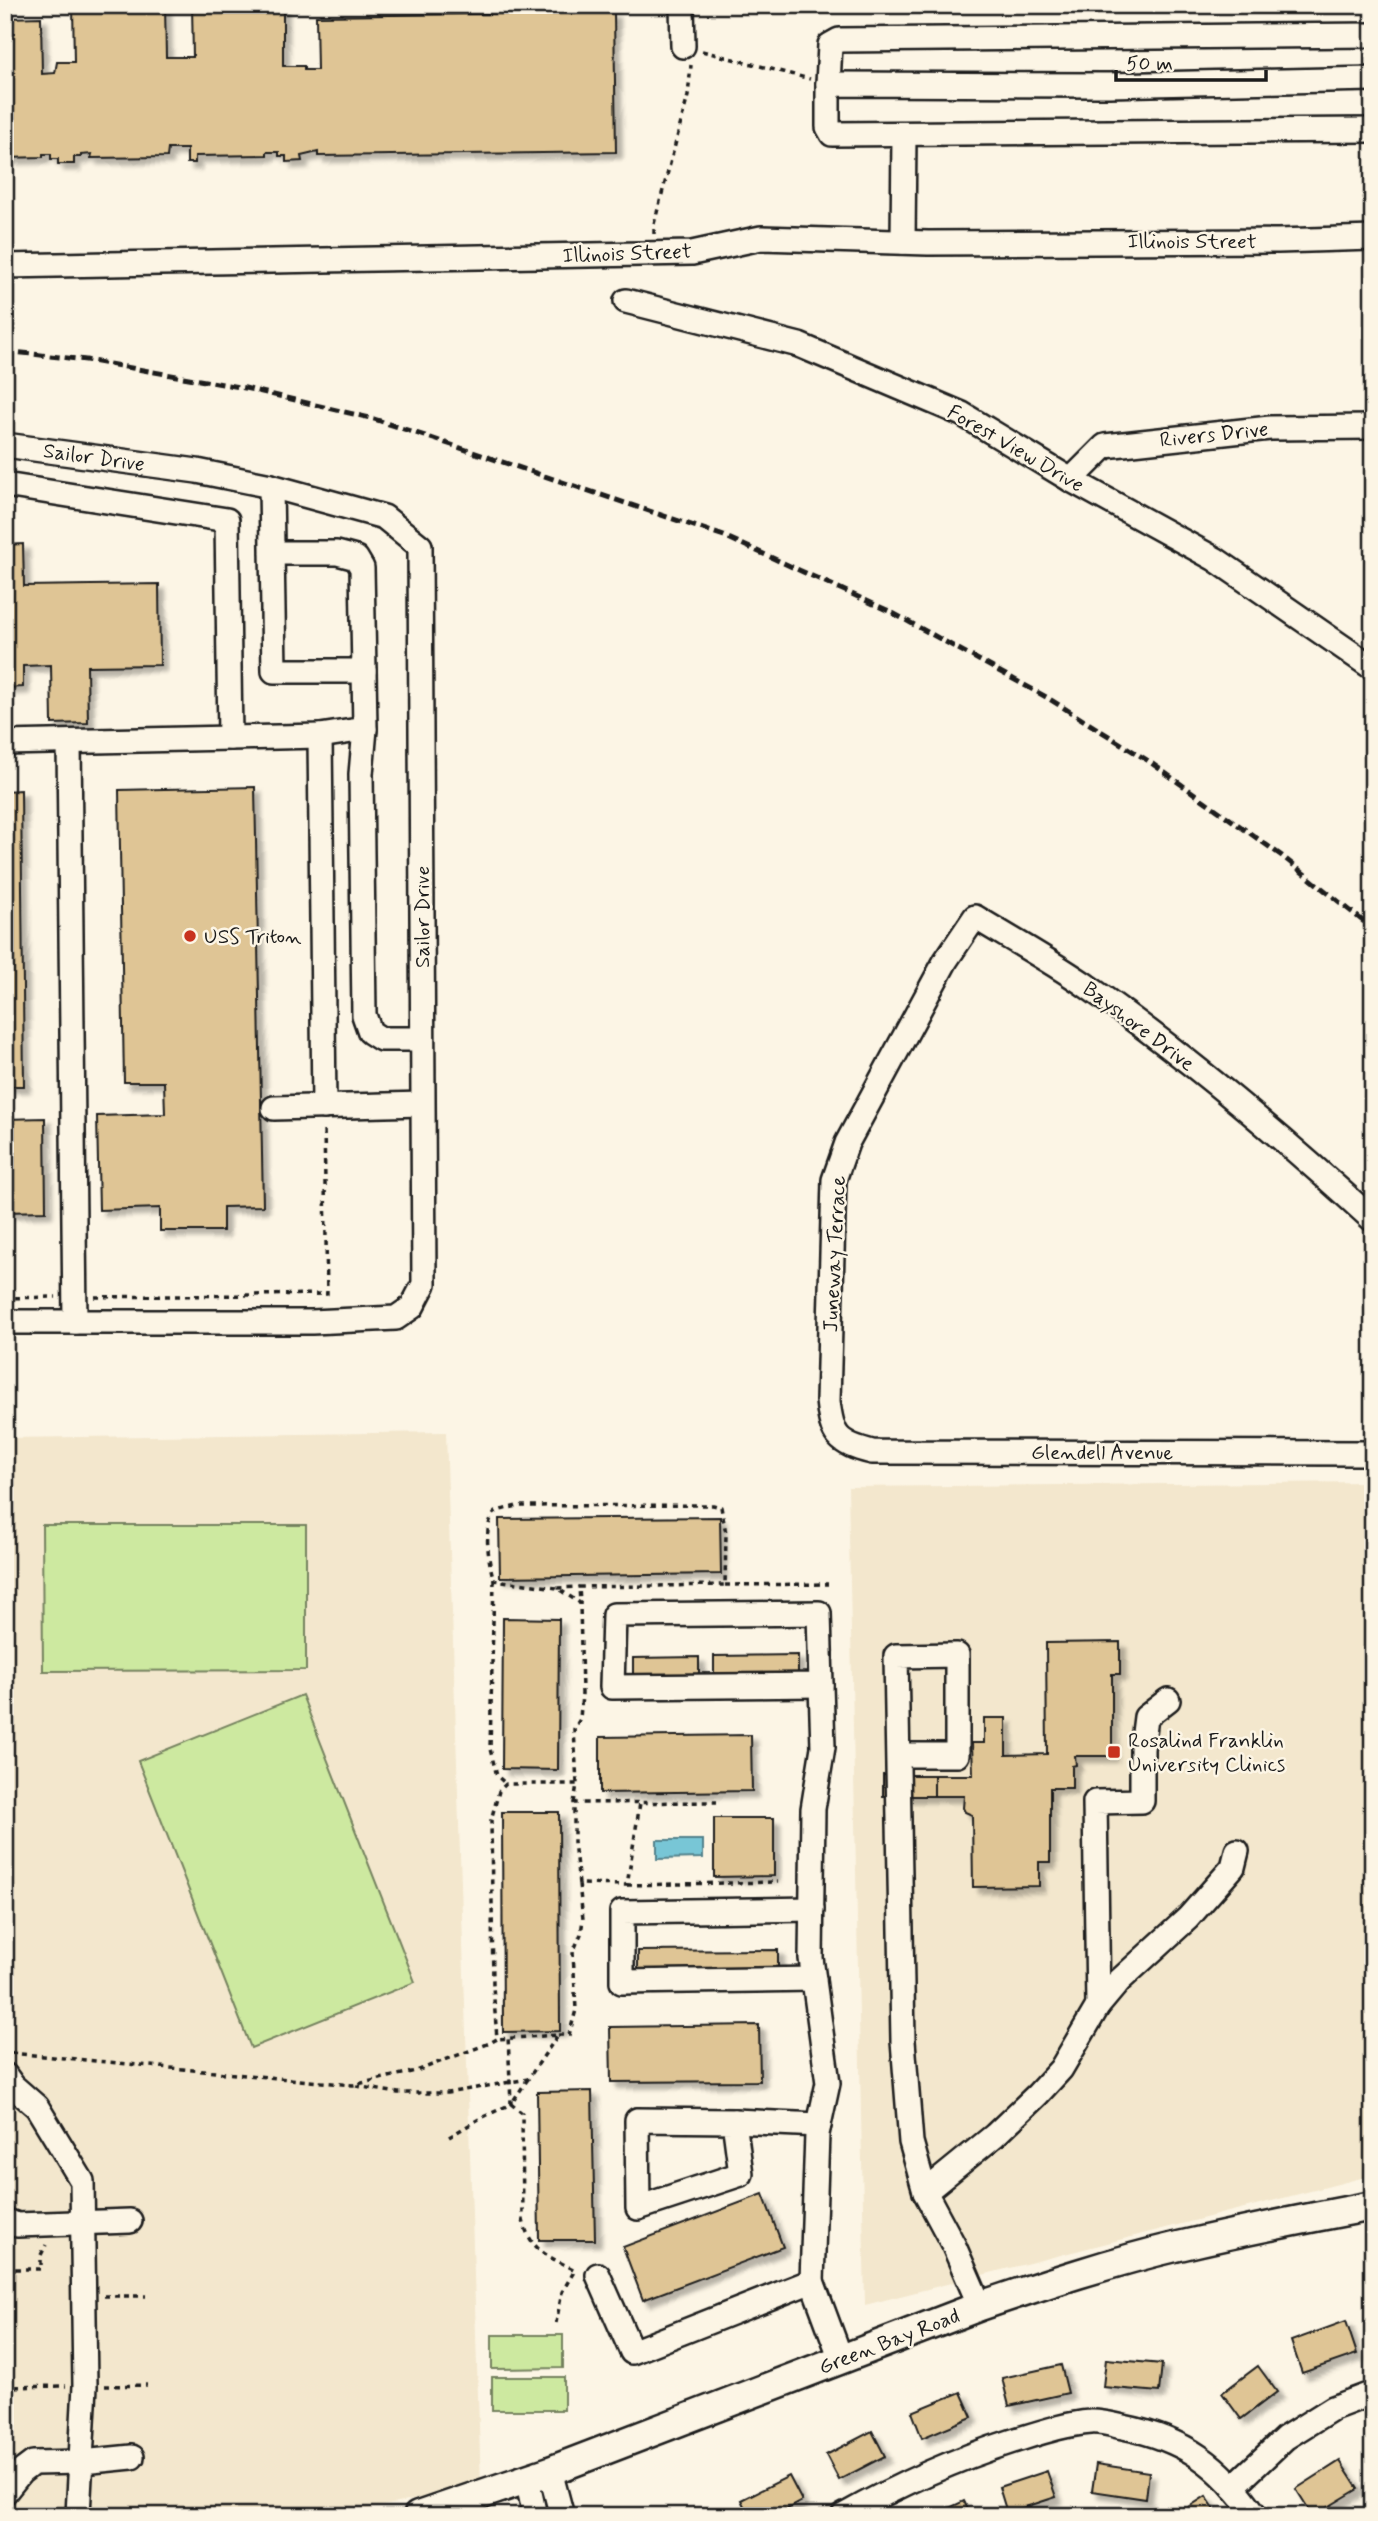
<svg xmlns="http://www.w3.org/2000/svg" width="1378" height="2521" font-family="Mynerve,sans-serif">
  <defs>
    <filter id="shadow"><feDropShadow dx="6" dy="6" stdDeviation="2" flood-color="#0004"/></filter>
  </defs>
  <rect width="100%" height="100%" fill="#fcf5e5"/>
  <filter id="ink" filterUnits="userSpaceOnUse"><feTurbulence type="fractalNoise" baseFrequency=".0143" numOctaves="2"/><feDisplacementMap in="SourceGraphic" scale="14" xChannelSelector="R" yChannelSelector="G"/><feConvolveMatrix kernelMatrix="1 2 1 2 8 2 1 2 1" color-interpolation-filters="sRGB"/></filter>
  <g filter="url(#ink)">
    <g fill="#f3e7cd">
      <path d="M446,1432L481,2486L333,2516H5V1438Z"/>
      <path d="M1373,1482V2175L865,2305L848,1487Z"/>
    </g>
    <g fill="#cde9a0" stroke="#74825e" stroke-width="2">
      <path d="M42,1525H306V1670L43,1671Z"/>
      <path d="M302,1695L415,1982L251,2048L138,1761Z"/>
      <path d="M492,2335H563V2368L492,2369Z"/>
      <rect x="492" y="2377" width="72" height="33"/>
    </g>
    <path fill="#78c6d6" stroke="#53828c" stroke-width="2" d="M657,1840H703V1858L657,1859Z"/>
    <g fill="#dfc595" stroke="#1c1c1c" stroke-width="2" filter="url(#shadow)">
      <path d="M73,5H165L166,57H193L192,5H283V66H304V70H317L316,16L614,12L616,152L318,156V152L301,156L302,161L286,162V156H279V152H267V155L195,156V163H187V149H168L167,157L91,158L92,154L81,155V157H74V164H58V159H51V154H43V157L5,158V18L41,17L42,74L55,73L57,62H74Z"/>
      <path d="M23,544L24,586L159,584L160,665L87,666L88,723L52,724L51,665L23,666V687L5,688V545Z"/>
      <path d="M255,787L263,1206L223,1207V1231H160V1208L99,1210L97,1116L165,1114L164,1082H124L119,790Z"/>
      <path d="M21,790L24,1086H5V791Z"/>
      <path d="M45,1118L46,1211L5,1212V1119Z"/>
      <path d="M720,1517L721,1574L500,1577L499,1519Z"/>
      <path d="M503,1618L559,1619L558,1770L502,1769Z"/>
      <path d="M1120,1642V1674H1112V1756H1075L1076,1765L1072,1766V1788H1050V1862H1039V1886L973,1887L972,1815L965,1812L963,1808L964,1796H934V1775H973L972,1743H984V1718H1006V1755L1047,1754L1046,1643Z"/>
      <path d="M798,1655V1677L714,1678V1656Z"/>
      <path d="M699,1657V1679H633V1658Z"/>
      <path d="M751,1735L752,1791L600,1793V1737Z"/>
      <rect x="883" y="1775" width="51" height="21"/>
      <path d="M502,1812H559L560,2031L503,2032Z"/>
      <path d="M714,1818H774V1876L714,1877Z"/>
      <path d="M778,1950V1972L638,1973V1951Z"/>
      <path d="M759,2025L760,2081L611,2082L610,2027Z"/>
      <path d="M592,2091L595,2240H539L537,2092Z"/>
      <path d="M763,2194L783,2247L643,2300L623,2247Z"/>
      <path d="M1346,2321L1357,2354L1302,2373L1291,2341Z"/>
      <path d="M1106,2359L1162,2364L1159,2392L1103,2387Z"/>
      <path d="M1061,2365L1068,2393L1009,2406L1002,2378Z"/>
      <path d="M1258,2366L1277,2392L1241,2419L1222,2393Z"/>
      <path d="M961,2392L972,2417L922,2438L912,2412Z"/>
      <path d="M872,2431L885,2456L839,2480L826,2455Z"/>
      <path d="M1340,2461L1358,2489L1313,2516L1296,2489Z"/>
      <path d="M1096,2464L1149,2472L1146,2499L1092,2491Z"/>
      <path d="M1047,2471L1056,2497L1007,2513L999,2487Z"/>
      <path d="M789,2476L802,2501L774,2516H749L741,2500Z"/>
      <path d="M1206,2496L1219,2516H1183L1181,2512Z"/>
      <path d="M964,2501L971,2516H932Z"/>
    </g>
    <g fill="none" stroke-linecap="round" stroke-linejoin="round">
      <g stroke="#1c1c1c" stroke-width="28">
        <g id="minor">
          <path d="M682,5L683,46"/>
          <path d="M1373,79L1109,85L828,84V127L832,134L1373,130"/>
          <path d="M828,84L830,45L839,40L1373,35"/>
          <path d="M903,242L904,134"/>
          <path d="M5,266L692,253L761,238L928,243L1278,241L1373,238"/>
          <path d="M626,301L799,345L962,414L1071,480L1215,559L1373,668"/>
          <path d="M5,445L197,471L271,486L384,517L420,546L424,1284L412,1307L396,1318L312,1322H5"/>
          <path d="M1071,480L1105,446L1270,428L1373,427"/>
          <path d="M5,485L227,520L230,738"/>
          <path d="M271,486L274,671H364L362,568L356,558L337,553H272"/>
          <path d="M365,729L361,774L364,1015L370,1032L381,1039H422"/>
          <path d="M320,736L324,1107"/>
          <path d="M69,742L75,1322"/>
          <path d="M5,743L320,736L365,729L364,671"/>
          <path d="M274,1108L422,1104"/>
          <path d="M1373,1220C1281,1136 1186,1055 1084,984C1049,960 1011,939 975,917L946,960L847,1143L834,1180L828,1401C832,1436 837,1443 872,1452L1373,1453"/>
          <path d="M819,1613L821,1685L612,1687L614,1615Z"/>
          <path d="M821,1685L823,1747L813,1809L811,1958L828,2083L817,2134L812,2281L841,2359"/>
          <path d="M898,1755H957V1655L896,1656L903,2041L911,2142L925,2192L954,2246L980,2306"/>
          <path d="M812,1909L622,1912V1982L814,1979"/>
          <path d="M1098,2006L1095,1802L1142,1801V1749L1146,1717L1168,1700"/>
          <path d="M5,2075L13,2086L37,2107L82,2181L85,2386L78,2514"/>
          <path d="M637,2120L734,2121L741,2174L638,2208Z"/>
          <path d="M734,2121L819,2125"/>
          <path d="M925,2192L995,2135L1037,2095L1061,2069L1098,2006L1119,1981L1188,1918L1233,1867L1237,1851"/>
          <path d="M5,2220L17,2225L130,2221"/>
          <path d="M598,2275L632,2352L812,2281"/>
          <path d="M550,2471L562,2516"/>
          <path d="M527,2479L535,2516"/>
          <path d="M1233,2487L1285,2438L1333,2408L1373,2393"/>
          <path d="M5,2492L21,2472L33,2463L82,2462L132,2457"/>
          <path d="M843,2516C898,2485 953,2460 1013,2441C1039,2433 1065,2424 1091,2422C1101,2421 1113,2425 1123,2427C1184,2439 1220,2464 1256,2516"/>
        </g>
      </g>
      <g stroke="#1c1c1c" stroke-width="33">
        <path id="major" d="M418,2516L550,2471L980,2306C1045,2284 1111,2262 1179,2246C1243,2231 1308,2218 1373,2206"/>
      </g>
      <g stroke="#1c1c1c" stroke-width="3.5" stroke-dasharray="5 5" stroke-linecap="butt">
        <path d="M702,51L810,79"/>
        <path d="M654,234V224L688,96L691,65"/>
        <path d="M95,1297L327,1294L324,1127"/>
        <path d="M5,1298L56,1297"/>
        <path d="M494,1580L490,1749L497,1776L506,1784"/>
        <path d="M725,1585L828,1584"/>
        <path d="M557,1588L494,1580C489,1566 482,1524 495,1513C500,1509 511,1508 517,1506L713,1505L721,1507L726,1533L725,1585L579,1587L580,1603"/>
        <path d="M574,1803L577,1784L574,1729L580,1719L582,1694L580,1603L557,1588L579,1587"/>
        <path d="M579,1884L574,1842V1803L717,1802"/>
        <path d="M627,1885L778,1882"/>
        <path d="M558,2035H569L576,2010L573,1952L581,1934L583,1919L579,1884L627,1885L640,1803"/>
        <path d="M11,2053L353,2085L416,2071L490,2043L497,2039L493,1986L491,1820L499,1791L506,1784H577"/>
        <path d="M528,2079L511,2104L522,2113L523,2220C530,2251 548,2256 575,2270L562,2292L556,2323"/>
        <path d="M356,2086L398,2093H447L528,2079L558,2035L497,2039"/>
        <path d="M449,2137L479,2119L511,2104L508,2036"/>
        <path d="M5,2269H41V2255L46,2245"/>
        <path d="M104,2296H146"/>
        <path d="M105,2386L147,2385"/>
        <path d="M5,2387L66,2386"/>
      </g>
      <use href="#minor" stroke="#fcf5e5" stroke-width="23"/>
      <use href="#major" stroke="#fcf5e5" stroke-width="28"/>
      <path stroke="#1c1c1c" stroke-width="5" stroke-dasharray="10 5" stroke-linecap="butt" d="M5,351L86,360L245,388L374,419L724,536L889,611L1048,698L1147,760L1282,856L1373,929"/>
    </g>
  </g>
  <g fill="#c8321e" stroke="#fcf5e5" stroke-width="2.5">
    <circle cx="190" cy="936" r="7"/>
    <rect x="1107" y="1745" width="14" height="14" rx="3.5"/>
  </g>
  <g text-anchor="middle" stroke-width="5" stroke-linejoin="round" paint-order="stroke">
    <g font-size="21" fill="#1c1c1c" stroke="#fcf5e5">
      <text x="1192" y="248">Illinois Street</text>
      <text transform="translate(627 253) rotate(-2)" y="7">Illinois Street</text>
      <text transform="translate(1214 434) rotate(-6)" y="7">Rivers Drive</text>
      <text transform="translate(1016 448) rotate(30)" y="7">Forest View Drive</text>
      <text transform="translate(94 457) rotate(8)" y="7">Sailor Drive</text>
      <text transform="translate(422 917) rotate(-90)" y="7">Sailor Drive</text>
      <text transform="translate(1139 1026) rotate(37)" y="7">Bayshore Drive</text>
      <text transform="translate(834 1254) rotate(-87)" y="7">Juneway Terrace</text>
      <text x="1102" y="1459">Glendell Avenue</text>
      <text transform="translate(889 2341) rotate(-21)" y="7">Green Bay Road</text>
    </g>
    <g font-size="21" fill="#1c1c1c" stroke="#fcf5e5" text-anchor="start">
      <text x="204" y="943">USS Triton</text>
      <text x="1128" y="1747">Rosalind Franklin<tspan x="1128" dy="24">University Clinics</tspan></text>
    </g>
  </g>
  <rect width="1378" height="2521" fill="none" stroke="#fcf5e5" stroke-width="28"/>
  <rect x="14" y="14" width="1350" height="2493" fill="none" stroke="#1c1c1c" stroke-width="2.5" filter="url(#ink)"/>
  <path d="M1116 70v10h150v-10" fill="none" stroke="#1c1c1c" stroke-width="3.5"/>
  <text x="1126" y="70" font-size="21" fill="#1c1c1c" stroke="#fcf5e5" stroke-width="5" paint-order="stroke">50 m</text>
</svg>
